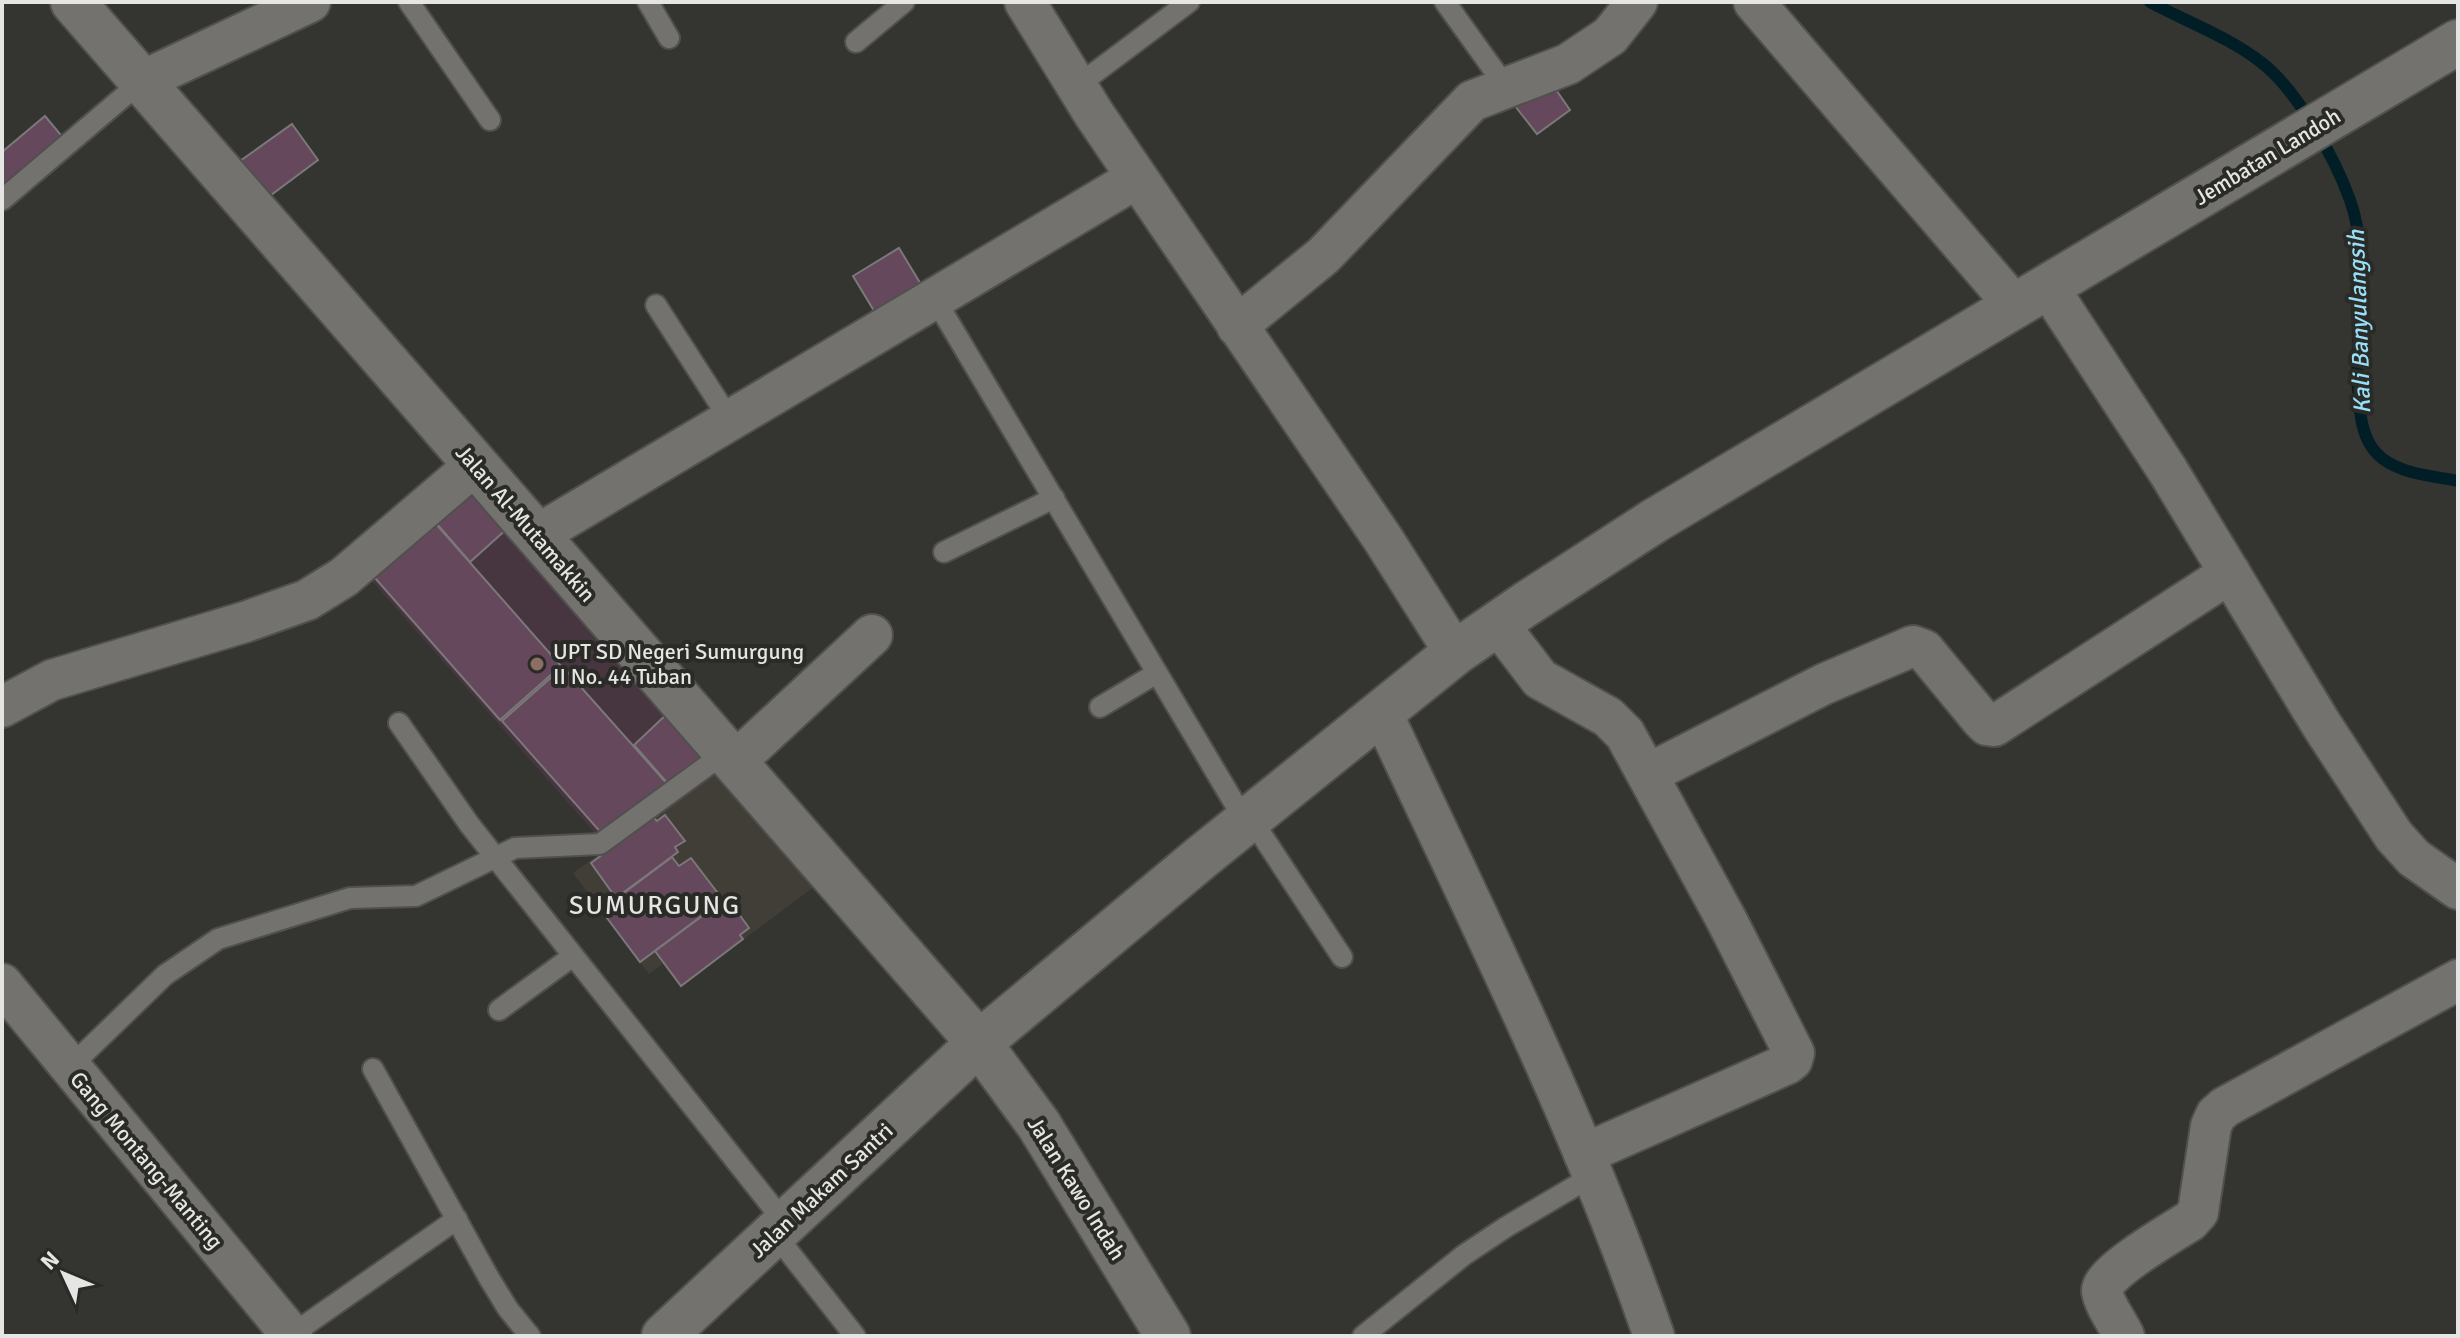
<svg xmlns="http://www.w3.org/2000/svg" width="2460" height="1338" font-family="Signika,sans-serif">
  <rect width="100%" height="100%" fill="#343431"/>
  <path fill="#403e37" d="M720,768L819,883L680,987L663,964L649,974L573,873Z"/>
  <path fill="#473540" d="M469,481L711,757L600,839L363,571Z"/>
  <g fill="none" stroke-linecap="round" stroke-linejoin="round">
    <path stroke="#011e27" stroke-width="12" d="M2150,2C2187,22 2229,37 2262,63C2297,90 2335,158 2350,200C2375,270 2347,351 2362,423C2365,437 2371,450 2383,459C2403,474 2433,476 2458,481"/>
  </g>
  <g fill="#65485b" stroke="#7b787a" stroke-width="2">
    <path d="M1550,81L1570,110L1537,134L1515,106Z"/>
    <path d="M45,116L65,140L2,190V152Z"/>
    <path d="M292,124L318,160L267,198L240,161Z"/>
    <path d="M899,248L925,291L879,319L853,276Z"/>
    <path d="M469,482L509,527L470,562L430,516Z"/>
    <path d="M429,516L561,666L500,720L368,570Z"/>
    <path d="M563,667L669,786L603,835L502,721Z"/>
    <path d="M669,712L709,757L670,786L634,745Z"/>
    <path d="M665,815L685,841L675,847L678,852L616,898L591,863L653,817L657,821Z"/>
    <path d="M672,857L679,866L691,858L717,892L704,901L711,909L640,962L601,910Z"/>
    <path d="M731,903L749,928L740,935L743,939L681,986L655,951L717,905L721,909Z"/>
  </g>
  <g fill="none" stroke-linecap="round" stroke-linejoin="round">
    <g stroke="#50504e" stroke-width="24">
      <g id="service">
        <path d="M409,2L490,120"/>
        <path d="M648,2L669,38"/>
        <path d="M1445,2L1506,87"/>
        <path d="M856,42L904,2"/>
        <path d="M1077,86L1189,2"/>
        <path d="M2,200L142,81"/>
        <path d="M935,299L1245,821"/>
        <path d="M656,305L730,420"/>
        <path d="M944,552L1054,498"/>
        <path d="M1100,707L1157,673"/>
        <path d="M399,723L469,824L785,1223"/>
        <path d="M1250,817L1342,957"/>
        <path d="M499,1010L573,956"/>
        <path d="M70,1067L165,975L218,939L350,898L416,896L515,848L600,844L726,752"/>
        <path d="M373,1069L489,1278L508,1309L530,1336"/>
        <path d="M774,1233L855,1336"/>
        <path d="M291,1335L457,1219"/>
        <path d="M1363,1336L1464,1255L1506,1227L1594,1175"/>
      </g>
    </g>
    <g stroke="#50504e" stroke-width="44">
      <g id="minor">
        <path d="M1025,2L1094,114L1383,539L1455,653"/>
        <path d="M1754,2L2016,307"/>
        <path d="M142,81L310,2"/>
        <path d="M2048,287L2168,471L2321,724L2394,836L2414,858L2458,889"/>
        <path d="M1237,326L1323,256L1472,101L1568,64L1610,36L1637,2"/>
        <path d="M537,535L1137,178"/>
        <path d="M1498,624L1540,679L1608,717L1625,734L1726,919L1794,1053L1792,1060L1787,1064L1584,1154"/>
        <path d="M2,707L52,680L245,622L307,600L344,577L475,465"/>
        <path d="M1381,711C1477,917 1580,1121 1654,1336"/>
        <path d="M735,762L872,635"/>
        <path d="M1648,774L1824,684L1913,646L1924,650L1981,719L1987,725L1994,726L2230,573"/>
        <path d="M2,984L292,1336"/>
        <path d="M2124,1336C2118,1323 2104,1305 2102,1291C2100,1274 2174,1231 2190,1221L2198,1212L2211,1126L2216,1115L2225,1107L2458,980"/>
      </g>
    </g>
    <g stroke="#50504e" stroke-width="48">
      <g id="tertiary">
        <path d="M73,2L979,1043L1039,1125L1168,1336"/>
        <path d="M664,1336L979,1043L1203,856L1455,653L1526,604L1654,521L2458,42"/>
      </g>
    </g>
    <use href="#service" stroke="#73726f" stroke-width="20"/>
    <use href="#minor" stroke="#73726f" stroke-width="40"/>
    <use href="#tertiary" stroke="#73726f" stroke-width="44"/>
  </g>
  <circle fill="#8d6e63" stroke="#2a2a27" stroke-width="3" cx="537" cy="664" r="8"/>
  <g text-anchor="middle" stroke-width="8" stroke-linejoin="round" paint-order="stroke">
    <g font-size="22" fill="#e5e5e3" stroke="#2a2a27">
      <text transform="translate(2267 156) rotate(-31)" y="8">Jembatan Landoh</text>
      <text transform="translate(526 523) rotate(49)" y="8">Jalan Al-Mutamakkin</text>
      <text transform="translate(147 1160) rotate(50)" y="8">Gang Montang-Manting</text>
      <text transform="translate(1077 1188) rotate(58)" y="8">Jalan Kawo Indah</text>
      <text transform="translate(821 1190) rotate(-43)" y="8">Jalan Makam Santri</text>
    </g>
    <g font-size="22" fill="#e5e5e3" stroke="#2a2a27" text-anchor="start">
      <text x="553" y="659">UPT SD Negeri Sumurgung<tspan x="553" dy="25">II No. 44 Tuban</tspan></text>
    </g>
    <g font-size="24" font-style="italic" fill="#97def6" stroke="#2a2a27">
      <text transform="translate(2359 322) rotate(-92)" y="8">Kali Banyulangsih</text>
    </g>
    <g font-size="26" letter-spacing="2" fill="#e5e5e3" stroke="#2a2a27">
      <text x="655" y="914">SUMURGUNG</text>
    </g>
  </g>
  <rect width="2460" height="1338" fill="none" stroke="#e5e5e3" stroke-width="8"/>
  <g transform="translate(64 1274) rotate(314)" stroke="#2a2a27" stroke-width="6" paint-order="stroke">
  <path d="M0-6L14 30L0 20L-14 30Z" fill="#e5e5e3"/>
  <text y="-12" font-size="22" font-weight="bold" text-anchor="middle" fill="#e5e5e3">N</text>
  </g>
</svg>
